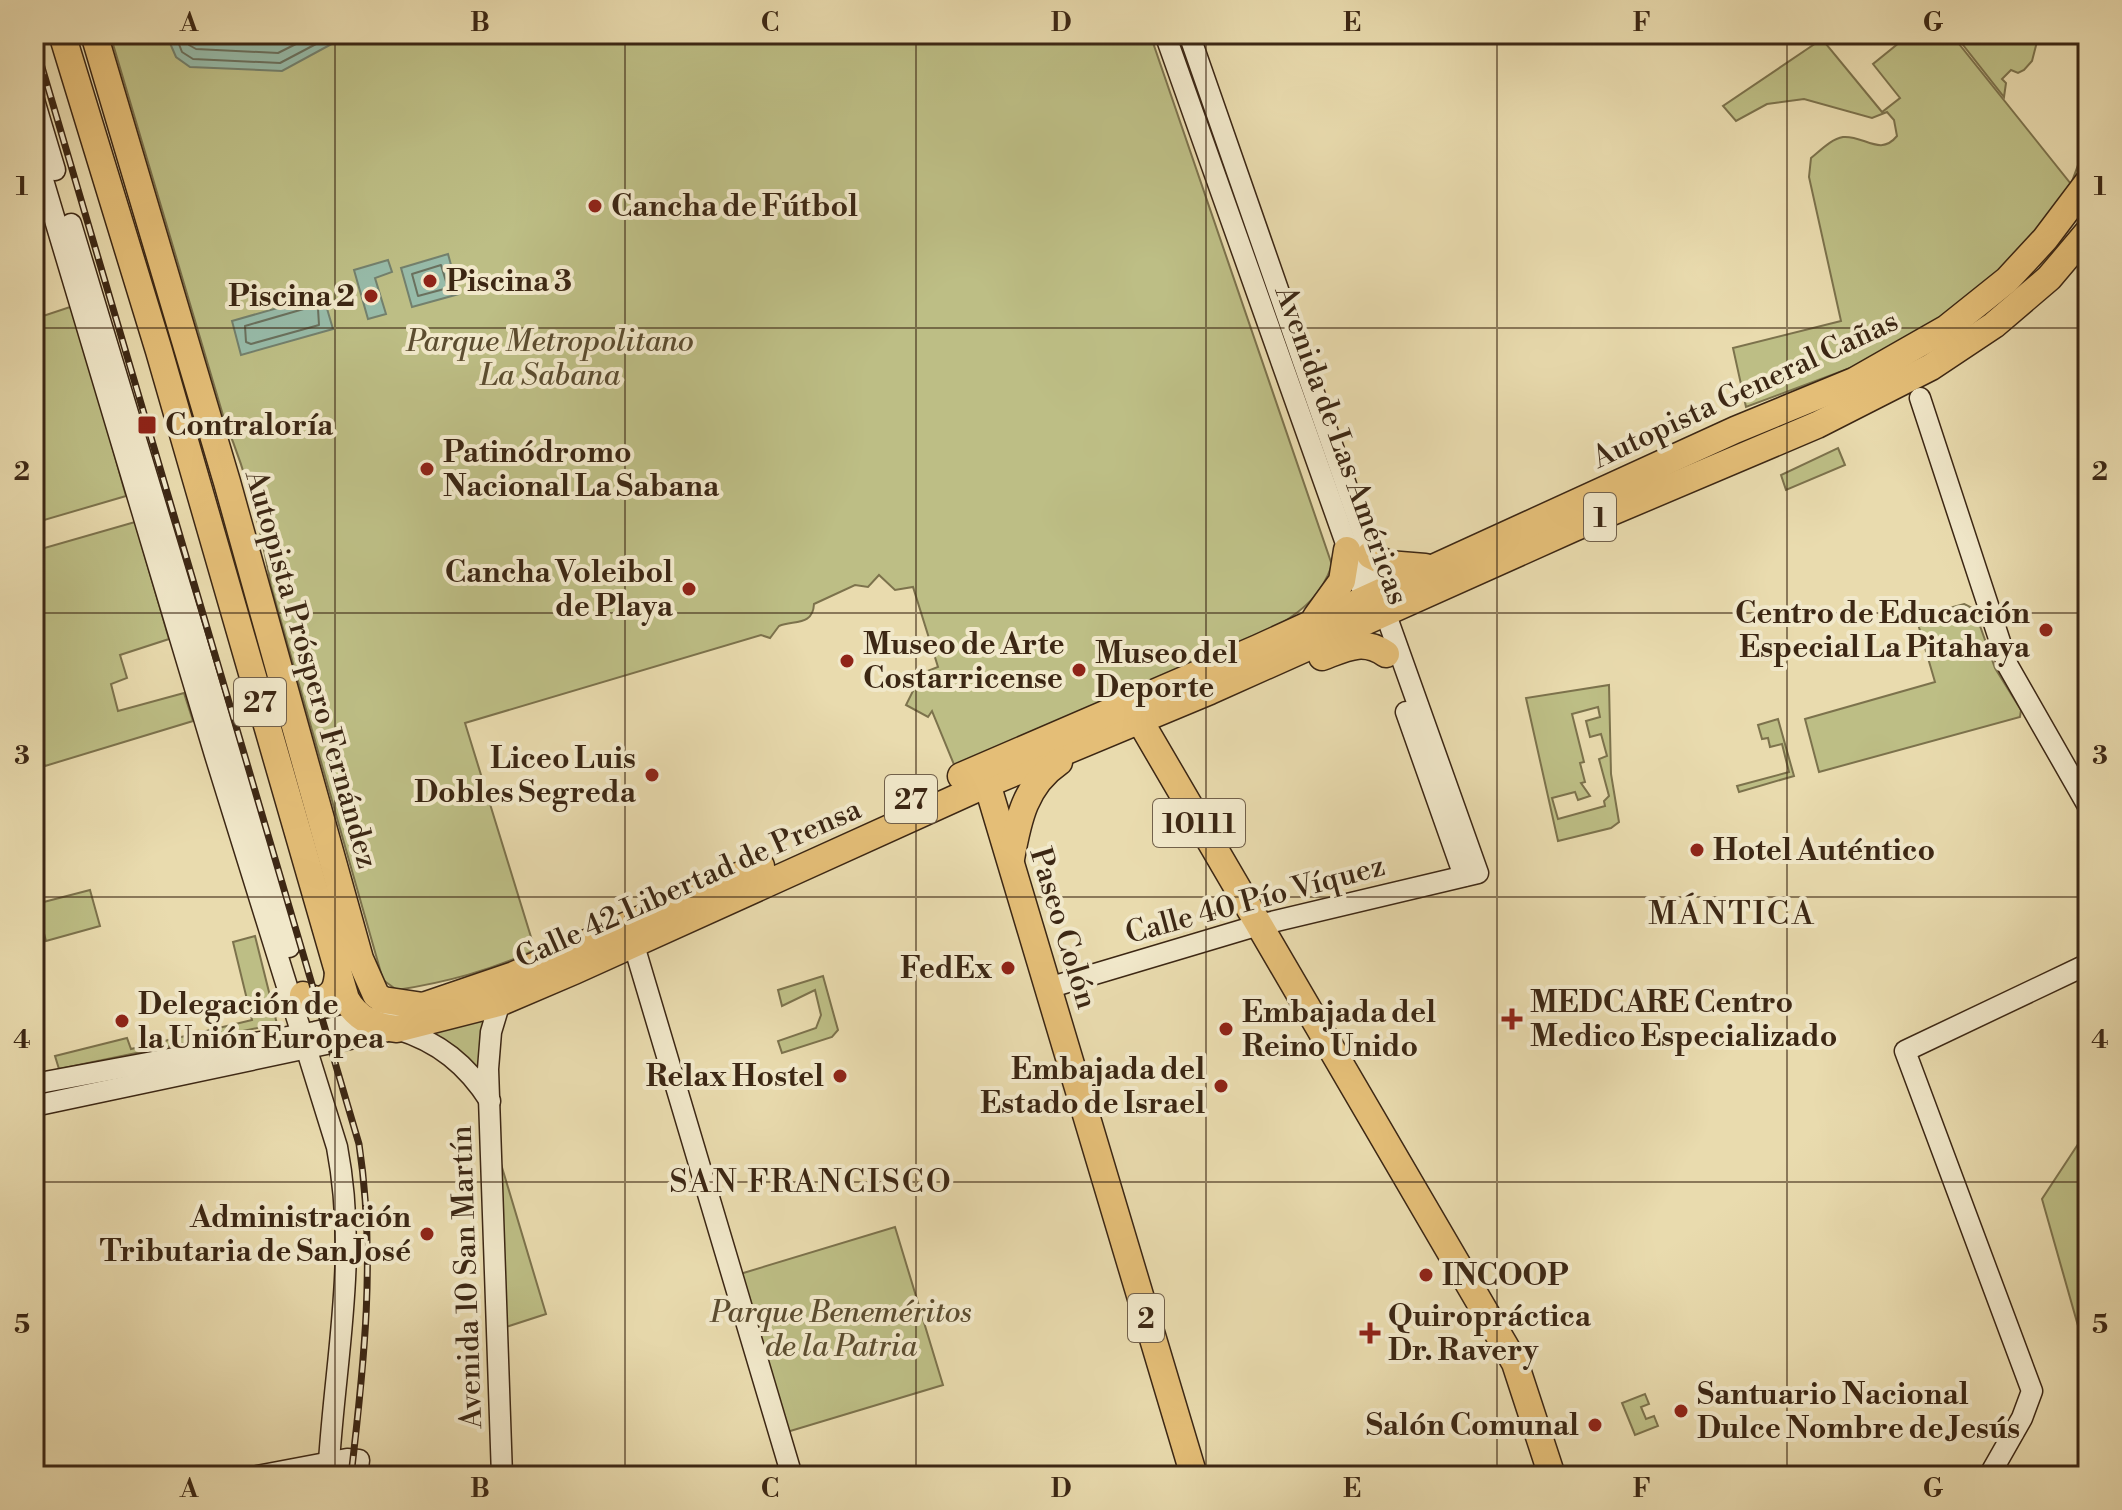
<svg xmlns="http://www.w3.org/2000/svg" width="2122" height="1510" font-family="'Libre Bodoni',serif">
  <rect width="100%" height="100%" fill="#e9dbae"/>
  <filter id="stains"><feTurbulence type="fractalNoise" baseFrequency=".0025" numOctaves="4"/><feColorMatrix values="0 0 0 0 .2 0 0 0 0 .09 0 0 0 0 .02 0 0 0 .5 -.17"/></filter>
  <radialGradient id="worn" r=".72"><stop offset=".6" stop-color="#630" stop-opacity="0"/><stop offset="1" stop-color="#630" stop-opacity=".3"/></radialGradient>
  <g fill="#bdbe85" stroke="#7c724c" stroke-width="2" fill-rule="evenodd">
    <path d="M110,34H1150L1332,565C1321,595 1306,608 1279,625L955,767L932,711L928,717L906,705L913,691L906,687L912,677L938,667L913,587L895,590L879,575L868,587L855,585L814,604C813,626 794,620 779,626L770,638L761,635L465,723L535,950C489,971 447,982 397,990L383,980L271,586C261,529 248,476 225,422Z"/>
    <path d="M1910,34H1951L2071,184L2088,138V165L2077,186L2015,259L1936,320L1861,364L1746,407L1733,348L1841,321L1809,177L1811,158C1820,151 1831,139 1843,137C1864,135 1880,157 1897,136L1894,120L1887,112L1872,118L1804,99L1767,104L1736,121L1723,106L1822,39L1882,112L1900,98L1873,64Z"/>
    <path d="M1959,34H2039L2032,61L2024,70L2018,73L2011,70L2002,79L2006,83L2004,97L1956,36Z"/>
    <path d="M73,306L126,496L34,523V319Z"/>
    <path d="M1838,448L1845,465L1786,490L1781,475Z"/>
    <path d="M135,522L169,639L120,655L127,678L111,684L118,711L184,693L193,721L45,766L43,762L34,764V551Z"/>
    <path d="M1964,604L1974,609L1995,668L2021,710L2020,717L1819,772L1805,719L1935,682L1916,617Z"/>
    <path d="M1609,685L1611,774L1619,822L1611,828L1558,841L1526,698ZM1598,707L1600,717L1586,721L1590,737L1601,734L1607,756L1599,759L1609,796L1604,801L1605,806L1558,819L1552,798L1575,792L1578,800L1590,796L1581,783L1585,782L1580,763L1584,762L1572,714Z"/>
    <path d="M1778,719L1794,776L1739,792L1737,786L1789,772L1782,744L1770,747L1768,738L1762,739L1758,725Z"/>
    <path d="M90,890L100,926L46,941L36,904Z"/>
    <path d="M255,936L277,1024L59,1069L55,1056L127,1038L131,1049L252,1020L233,942Z"/>
    <path d="M823,976L838,1030L832,1037L782,1053L778,1041L816,1028L821,1015L815,990L782,1006L778,990Z"/>
    <path d="M487,1016L484,1081L428,1030Z"/>
    <path d="M2088,1129V1361L2042,1199Z"/>
    <path d="M501,1164L546,1314L506,1327Z"/>
    <path d="M895,1227L943,1385L787,1432L740,1274Z"/>
    <path d="M1645,1394L1649,1404L1641,1407L1646,1419L1654,1416L1658,1426L1635,1435L1622,1403Z"/>
  </g>
  <g fill="#97bba9" stroke="#73806d" stroke-width="2">
    <path d="M166,34H350L282,71L190,67L176,57Z"/>
    <path d="M448,254L459,294L412,307L401,268Z"/>
    <path d="M388,260L392,272L375,278L386,314L368,319L354,270Z"/>
    <path d="M323,295L333,329L241,355L232,321Z"/>
  </g>
  <g fill="none" stroke-linecap="round" stroke-linejoin="round">
    <g stroke="#6a715e" stroke-width="2">
      <path d="M175,34L182,52L193,59L280,63L335,34"/>
      <path d="M186,34L189,45L196,49L278,53L316,34"/>
      <path d="M198,34L202,38L275,41L292,34"/>
      <path d="M441,265L448,288L418,296L412,274Z"/>
      <path d="M314,306L318,309L319,325L251,344L246,342L245,326Z"/>
    </g>
    <g stroke="#3c2714" stroke-width="23">
      <g id="secondary">
        <path d="M1165,34L1370,611"/>
        <path d="M34,100L55,170"/>
        <path d="M34,150L215,755L337,1147C358,1257 336,1353 329,1462"/>
        <path d="M71,224L289,947"/>
        <path d="M1920,398L2008,666L2088,806"/>
        <path d="M1406,712L1464,876"/>
        <path d="M630,932L792,1476"/>
        <path d="M1048,988L1259,925L1478,873L1385,612L1383,591L1189,34"/>
        <path d="M34,1084L315,1032L418,1008"/>
        <path d="M34,1106L397,1029C439,1042 467,1065 490,1101"/>
        <path d="M257,1476L347,1459L359,1460L357,1476"/>
        <path d="M502,1476L488,1069L491,1032L503,992"/>
        <path d="M1989,1476L2022,1418L2032,1391L1905,1051L2088,964"/>
      </g>
    </g>
    <g stroke="#3c2714" stroke-width="29">
      <g id="highway">
        <path d="M62,34L159,351L346,999C357,1019 375,1027 397,1029L499,1003L574,971L987,784L1210,691L1574,528L1817,425L1931,367L1994,325L2049,278L2088,232"/>
        <path d="M94,34L227,482L360,959L376,995L383,1000L423,1006L514,975L761,866"/>
        <path d="M1370,555L1388,564L1425,567"/>
        <path d="M1316,617L1342,581L1347,550"/>
        <path d="M1322,657C1346,648 1363,638 1386,654"/>
        <path d="M1140,721L1515,1363L1552,1476"/>
        <path d="M983,770L1194,1476"/>
        <path d="M961,776L1258,648L1735,430L1854,381L1947,328L2007,280L2045,239L2088,182"/>
        <path d="M1011,859C1018,820 1025,785 1059,762"/>
        <path d="M303,995L319,1001C334,995 337,988 338,972"/>
      </g>
    </g>
    <use href="#secondary" stroke="#f1e8ca" stroke-width="20"/>
    <use href="#highway" stroke="#e4be77" stroke-width="26"/>
    <g stroke="#3c2714" stroke-width="7">
      <path id="rail" d="M34,40L359,1144C376,1256 364,1365 351,1476"/>
    </g>
    <use href="#rail" stroke="#f1e8ca" stroke-width="4" stroke-dasharray="12" stroke-linecap="butt"/>
  </g>
  <path fill="none" stroke="#3c2714" stroke-width="2" stroke-opacity="0.55" d="M335,34V1476M625,34V1476M916,34V1476M1206,34V1476M1497,34V1476M1787,34V1476M34,328H2088M34,613H2088M34,897H2088M34,1182H2088"/>
  <g fill="#8f2418" stroke="#f1e8ca" stroke-width="3">
    <circle cx="595" cy="206" r="8"/>
    <circle cx="430" cy="281" r="8"/>
    <circle cx="371" cy="296" r="8"/>
    <rect x="137" y="415" width="20" height="20" rx="4"/>
    <circle cx="427" cy="469" r="8"/>
    <circle cx="689" cy="589" r="8"/>
    <circle cx="2046" cy="630" r="8"/>
    <circle cx="847" cy="661" r="8"/>
    <circle cx="1079" cy="670" r="8"/>
    <circle cx="652" cy="775" r="8"/>
    <circle cx="1697" cy="850" r="8"/>
    <circle cx="1008" cy="968" r="8"/>
    <path d="M1508 1007h8v8h8v8h-8v8h-8v-8h-8v-8h8z"/>
    <circle cx="122" cy="1021" r="8"/>
    <circle cx="1226" cy="1029" r="8"/>
    <circle cx="840" cy="1076" r="8"/>
    <circle cx="1221" cy="1086" r="8"/>
    <circle cx="427" cy="1234" r="8"/>
    <circle cx="1426" cy="1275" r="8"/>
    <path d="M1366 1321h8v8h8v8h-8v8h-8v-8h-8v-8h8z"/>
    <circle cx="1681" cy="1411" r="8"/>
    <circle cx="1595" cy="1425" r="8"/>
  </g>
  <g text-anchor="middle" stroke-width="8" stroke-linejoin="round" paint-order="stroke">
    <g fill="#f1e8ca" stroke="#72614b" stroke-width="2">
      <rect x="1584" y="493" width="32" height="48" rx="6"/>
      <rect x="234" y="678" width="52" height="48" rx="6"/>
      <rect x="885" y="775" width="52" height="48" rx="6"/>
      <rect x="1153" y="799" width="92" height="48" rx="6"/>
      <rect x="1128" y="1294" width="36" height="48" rx="6"/>
    </g>
    <g font-size="28" font-weight="bold" fill="#3c2714">
      <text x="1600" y="527">1</text>
      <text x="260" y="712">27</text>
      <text x="911" y="809">27</text>
      <text x="1199" y="833">10111</text>
      <text x="1146" y="1328">2</text>
    </g>
    <g font-size="30" font-weight="bold" fill="#3c2714" stroke="#f1e8ca" text-anchor="start">
      <text x="611" y="216">Cancha de Fútbol</text>
      <text x="446" y="291">Piscina 3</text>
      <text x="355" y="306" text-anchor="end">Piscina 2</text>
      <text x="165" y="435">Contraloría</text>
      <text x="443" y="462">Patinódromo<tspan x="443" dy="34">Nacional La Sabana</tspan></text>
      <text x="673" y="582" text-anchor="end">Cancha Voleibol<tspan x="673" dy="34">de Playa</tspan></text>
      <text x="2030" y="623" text-anchor="end">Centro de Educación<tspan x="2030" dy="34">Especial La Pitahaya</tspan></text>
      <text x="863" y="654">Museo de Arte<tspan x="863" dy="34">Costarricense</tspan></text>
      <text x="1095" y="663">Museo del<tspan x="1095" dy="34">Deporte</tspan></text>
      <text x="636" y="768" text-anchor="end">Liceo Luis<tspan x="636" dy="34">Dobles Segreda</tspan></text>
      <text x="1713" y="860">Hotel Auténtico</text>
      <text x="992" y="978" text-anchor="end">FedEx</text>
      <text x="1530" y="1012">MEDCARE Centro<tspan x="1530" dy="34">Medico Especializado</tspan></text>
      <text x="138" y="1014">Delegación de<tspan x="138" dy="34">la Unión Europea</tspan></text>
      <text x="1242" y="1022">Embajada del<tspan x="1242" dy="34">Reino Unido</tspan></text>
      <text x="1205" y="1079" text-anchor="end">Embajada del<tspan x="1205" dy="34">Estado de Israel</tspan></text>
      <text x="824" y="1086" text-anchor="end">Relax Hostel</text>
      <text x="411" y="1227" text-anchor="end">Administración<tspan x="411" dy="34">Tributaria de San José</tspan></text>
      <text x="1442" y="1285">INCOOP</text>
      <text x="1388" y="1326">Quiropráctica<tspan x="1388" dy="34">Dr. Ravery</tspan></text>
      <text x="1697" y="1404">Santuario Nacional<tspan x="1697" dy="34">Dulce Nombre de Jesús</tspan></text>
      <text x="1579" y="1435" text-anchor="end">Salón Comunal</text>
    </g>
    <g font-size="30" font-style="italic" fill="#5c4d30" stroke="#f1e8ca">
      <text x="550" y="351">Parque Metropolitano<tspan x="550" dy="34">La Sabana</tspan></text>
      <text x="841" y="1322">Parque Beneméritos<tspan x="841" dy="34">de la Patria</tspan></text>
    </g>
    <g font-size="30" fill="#3c2714" stroke="#f1e8ca">
      <text transform="translate(1745 389) rotate(-25)" y="10">Autopista General Cañas</text>
      <text transform="translate(1342 445) rotate(70)" y="10">Avenida de Las Américas</text>
      <text transform="translate(312 669) rotate(74)" y="10">Autopista Próspero Fernández</text>
      <text transform="translate(688 883) rotate(-24)" y="10">Calle 42 Libertad de Prensa</text>
      <text transform="translate(1255 899) rotate(-15)" y="10">Calle 40 Pío Víquez</text>
      <text transform="translate(1064 928) rotate(73)" y="10">Paseo Colón</text>
      <text transform="translate(466 1277) rotate(-92)" y="10">Avenida 10 San Martín</text>
    </g>
    <g font-size="32" letter-spacing="2" fill="#3c2714" stroke="#f1e8ca">
      <text x="1732" y="924">MÁNTICA</text>
      <text x="811" y="1192">SAN FRANCISCO</text>
    </g>
  </g>
  <rect width="2122" height="1510" fill="none" stroke="#e9dbae" stroke-width="88"/>
  <rect x="44" y="44" width="2034" height="1422" fill="none" stroke="#3c2714" stroke-width="3"/>
  <g font-size="26" text-anchor="middle" font-weight="bold" fill="#3c2714">
    <text x="189" y="31">A</text>
    <text x="480" y="31">B</text>
    <text x="770" y="31">C</text>
    <text x="1061" y="31">D</text>
    <text x="1352" y="31">E</text>
    <text x="1642" y="31">F</text>
    <text x="1933" y="31">G</text>
    <text x="22" y="195">1</text>
    <text x="2100" y="195">1</text>
    <text x="22" y="480">2</text>
    <text x="2100" y="480">2</text>
    <text x="22" y="764">3</text>
    <text x="2100" y="764">3</text>
    <text x="22" y="1048">4</text>
    <text x="2100" y="1048">4</text>
    <text x="22" y="1333">5</text>
    <text x="2100" y="1333">5</text>
    <text x="189" y="1497">A</text>
    <text x="480" y="1497">B</text>
    <text x="770" y="1497">C</text>
    <text x="1061" y="1497">D</text>
    <text x="1352" y="1497">E</text>
    <text x="1642" y="1497">F</text>
    <text x="1933" y="1497">G</text>
  </g>
  <rect width="100%" height="100%" filter="url(#stains)"/>
  <rect width="100%" height="100%" fill="url(#worn)"/>
</svg>
